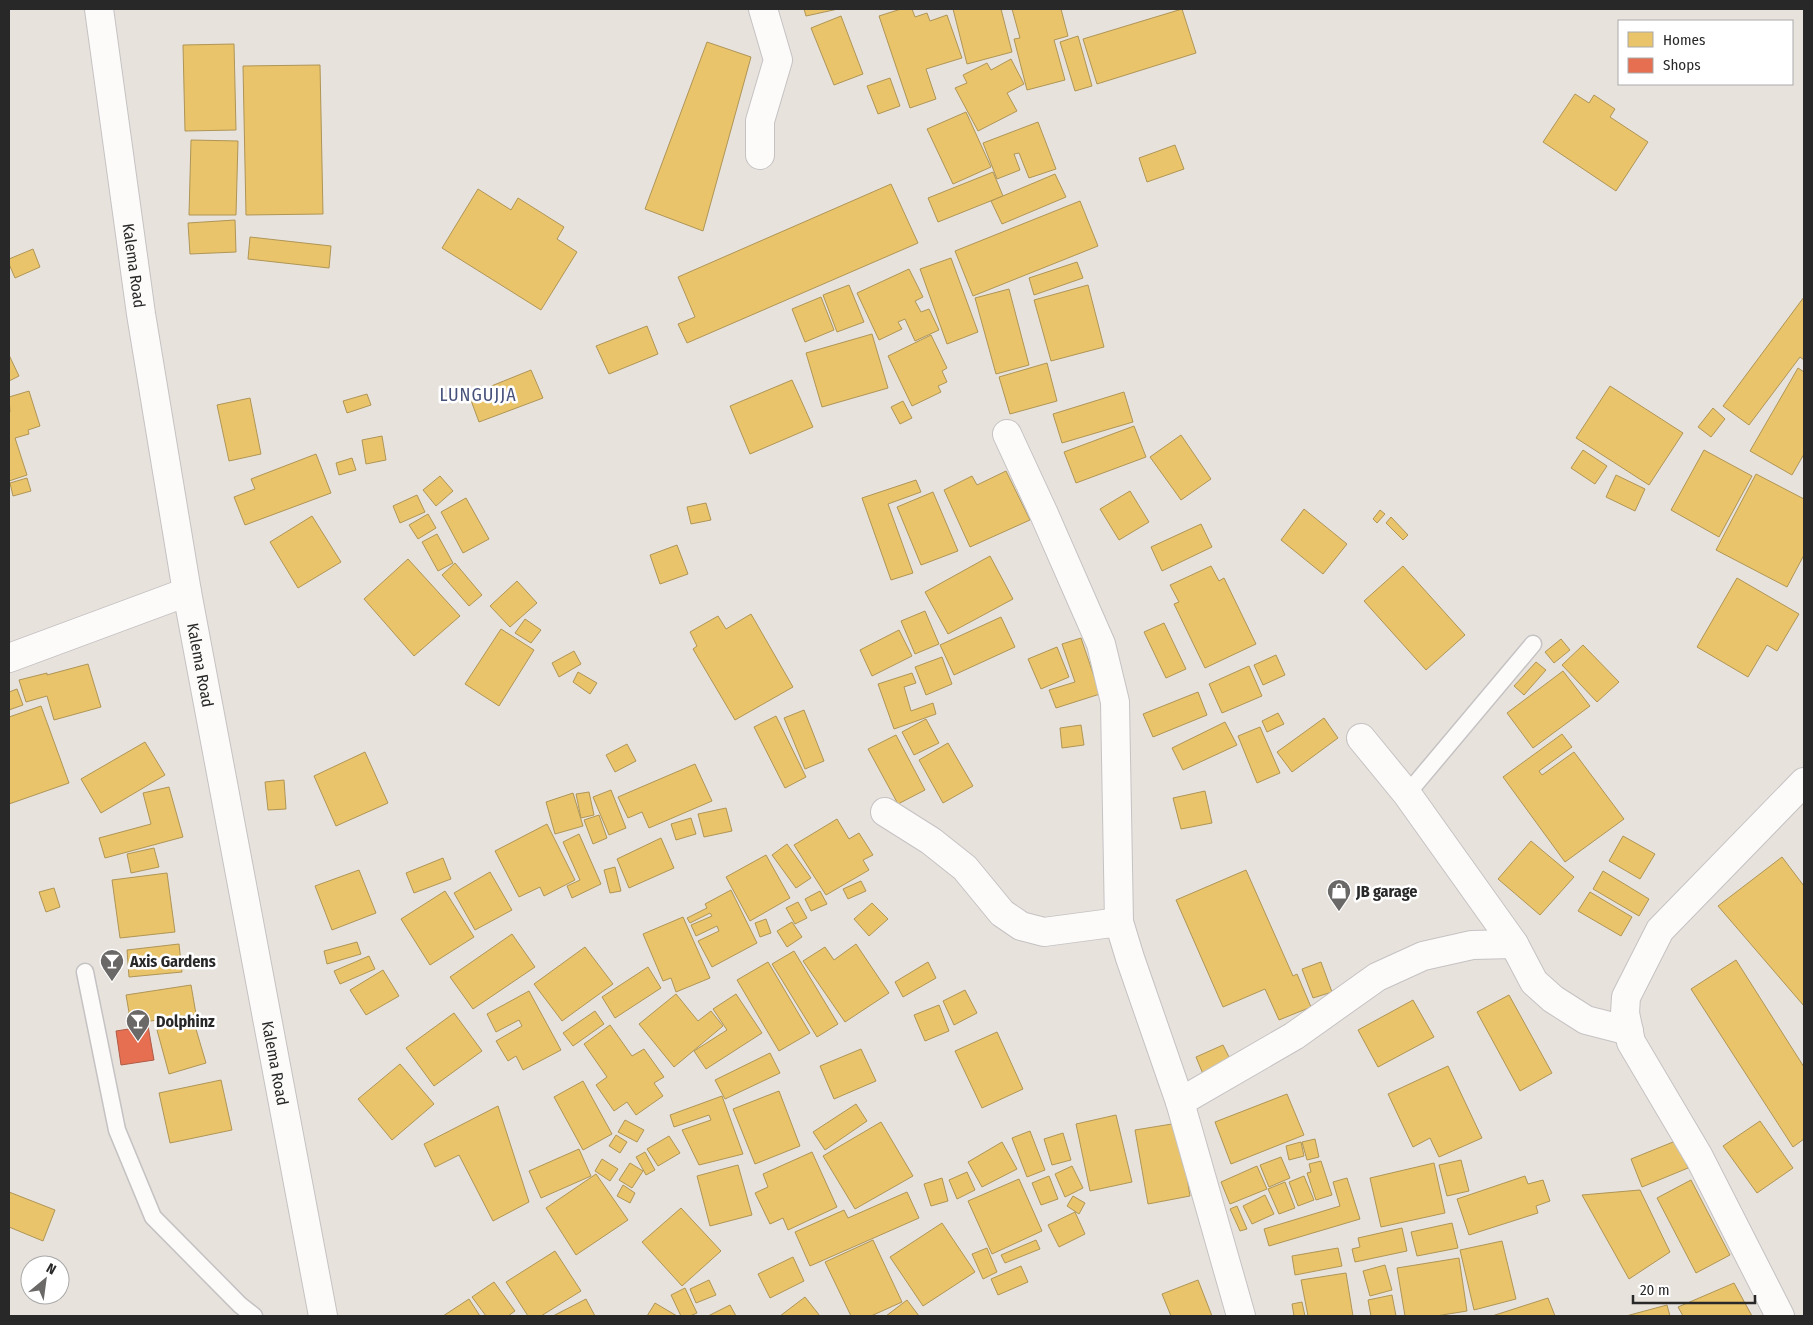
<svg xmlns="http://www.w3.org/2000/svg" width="1813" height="1325" font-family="'Fira Sans Condensed',sans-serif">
  <rect width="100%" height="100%" fill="#e8e2dc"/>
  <g fill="#e9c46a" stroke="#af9556">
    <path d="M804,9H838L806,16Z"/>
    <path d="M901,9H912L915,17L927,13L930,21L947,15L962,58L926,69L936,99L910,108L879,16Z"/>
    <path d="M953,9H1001L1012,52L967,64Z"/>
    <path d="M1012,9H1061L1068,36L1054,40L1065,80L1027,90L1014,39L1020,38Z"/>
    <path d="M1182,9L1196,53L1097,84L1083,39Z"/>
    <path d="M841,16L863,74L834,85L811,28Z"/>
    <path d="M1078,36L1092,86L1075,91L1060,42Z"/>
    <path d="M707,42L751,57L703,231L645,209Z"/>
    <path d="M234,44L236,130L185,131L183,45Z"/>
    <path d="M1011,59L1024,84L1007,93L1017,111L978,131L955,88L967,83L963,75L987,63L991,70Z"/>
    <path d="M320,65L323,214L246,215L243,66Z"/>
    <path d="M890,78L900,106L878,114L867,86Z"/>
    <path d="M1575,94L1589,103L1594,95L1615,109L1610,117L1648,142L1616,191L1543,142Z"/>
    <path d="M966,112L991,167L953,184L927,129Z"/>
    <path d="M1038,122L1056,169L1029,178L1019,153L1014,154L1020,170L997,179L983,143Z"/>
    <path d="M191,140L238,141L236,215H189Z"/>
    <path d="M1175,145L1184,169L1147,182L1139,158Z"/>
    <path d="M993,172L1003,196L938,222L928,198Z"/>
    <path d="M1055,174L1066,197L1002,224L991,201Z"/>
    <path d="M891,184L918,243L687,343L678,324L695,317L678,277Z"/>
    <path d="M478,189L511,210L518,198L564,227L557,239L577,252L541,310L442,248Z"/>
    <path d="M1080,201L1098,246L973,296L955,251Z"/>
    <path d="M235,220L236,252L190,254L188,223Z"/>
    <path d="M250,237L331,246L329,268L248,259Z"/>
    <path d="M33,249L40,267L15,278L9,264V259Z"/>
    <path d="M951,258L978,332L947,344L920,269Z"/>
    <path d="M1077,262L1083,278L1034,295L1029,278Z"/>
    <path d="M909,269L923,297L915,301L921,312L929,309L939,330L915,341L905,319L898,322L902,329L879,340L857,293Z"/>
    <path d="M849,285L864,322L837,332L823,295Z"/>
    <path d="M1088,285L1104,347L1051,361L1034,300Z"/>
    <path d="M1009,289L1029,365L996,374L975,298Z"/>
    <path d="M821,297L834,330L805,342L792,309Z"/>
    <path d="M1804,297V360L1800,357L1749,425L1723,406Z"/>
    <path d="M647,326L658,354L609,374L596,346Z"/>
    <path d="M872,334L888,388L822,407L806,353Z"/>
    <path d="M931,335L947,368L942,371L947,382L938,386L941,392L912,406L888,356Z"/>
    <path d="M9,355L19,376L9,381Z"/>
    <path d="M1047,363L1057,401L1010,414L999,377Z"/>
    <path d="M1798,368L1804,372V454L1792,475L1750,451Z"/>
    <path d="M531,370L543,398L479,422L469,395Z"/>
    <path d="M792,380L813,427L750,454L730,406Z"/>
    <path d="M1610,386L1683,433L1649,485L1576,438Z"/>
    <path d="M29,391L40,426L28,430L29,434L15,438L27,475L9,481V413L10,412L9,397Z"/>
    <path d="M1124,392L1133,422L1062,443L1053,414Z"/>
    <path d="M367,394L371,405L347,413L343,401Z"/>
    <path d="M250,398L261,454L229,461L217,405Z"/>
    <path d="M903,401L912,418L900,424L891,407Z"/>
    <path d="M1713,408L1725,419L1711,437L1698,427Z"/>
    <path d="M1134,426L1146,457L1076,483L1064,452Z"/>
    <path d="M1181,435L1211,479L1181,500L1150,457Z"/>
    <path d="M382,436L386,460L366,464L362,440Z"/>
    <path d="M1583,450L1607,466L1595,484L1571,468Z"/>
    <path d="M1704,450L1752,476L1719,537L1671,510Z"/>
    <path d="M316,454L331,493L245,525L234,497L255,489L251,479Z"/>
    <path d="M352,458L356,470L339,475L336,463Z"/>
    <path d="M1006,471L1030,520L970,547L944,490L972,476L977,485Z"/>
    <path d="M1756,474L1804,499V555L1787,587L1716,550Z"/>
    <path d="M1616,475L1645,489L1635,511L1606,497Z"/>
    <path d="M440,476L453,491L436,506L423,490Z"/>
    <path d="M27,478L31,491L13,496L10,483Z"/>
    <path d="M916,480L921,492L888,504L913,573L891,580L862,498Z"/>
    <path d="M1130,491L1149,522L1119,540L1100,509Z"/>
    <path d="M933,492L958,551L921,565L897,507Z"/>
    <path d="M417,495L425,512L400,523L393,506Z"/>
    <path d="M466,498L489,539L463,553L441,512Z"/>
    <path d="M706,503L711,520L691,524L687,507Z"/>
    <path d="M1304,509L1347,544L1323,574L1281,540Z"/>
    <path d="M1380,510L1385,514L1377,523L1373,519Z"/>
    <path d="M428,514L436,528L418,539L409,525Z"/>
    <path d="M312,516L341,562L298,588L270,542Z"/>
    <path d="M1391,517L1408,535L1403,540L1386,523Z"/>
    <path d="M1201,524L1212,547L1162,571L1151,547Z"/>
    <path d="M437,534L453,563L438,571L422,542Z"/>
    <path d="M677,545L688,574L660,584L650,555Z"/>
    <path d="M990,556L1013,599L948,634L925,592Z"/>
    <path d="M408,559L460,616L414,656L364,599Z"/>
    <path d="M455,563L482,595L469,606L442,575Z"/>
    <path d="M1211,566L1219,581L1224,578L1256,644L1205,668L1174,604L1179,602L1170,585Z"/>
    <path d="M1403,566L1465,635L1426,670L1364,601Z"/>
    <path d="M1737,578L1799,614L1777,651L1767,645L1748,677L1697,647Z"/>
    <path d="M517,581L537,603L510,627L490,606Z"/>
    <path d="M925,611L939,644L915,654L901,621Z"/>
    <path d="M751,614L793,687L735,720L693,649L697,646L690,632L718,616L726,629Z"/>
    <path d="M1001,617L1015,647L954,675L940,645Z"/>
    <path d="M525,619L541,630L531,643L515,633Z"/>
    <path d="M1164,623L1186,669L1166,678L1144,632Z"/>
    <path d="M501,629L534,650L499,706L465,684Z"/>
    <path d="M899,630L912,656L872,676L860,650Z"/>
    <path d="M1081,638L1100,694L1056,708L1049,690L1075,682L1062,644Z"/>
    <path d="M1561,639L1570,650L1554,663L1545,652Z"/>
    <path d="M1583,645L1619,682L1597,702L1562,665Z"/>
    <path d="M1057,647L1069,677L1041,689L1028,659Z"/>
    <path d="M574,651L581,664L559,677L552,663Z"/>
    <path d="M1276,655L1285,675L1263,685L1254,665Z"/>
    <path d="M942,657L952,684L926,695L915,667Z"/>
    <path d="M1536,662L1546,670L1524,695L1514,686Z"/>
    <path d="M88,664L101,707L54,720L47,696L26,702L19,680L47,673V675Z"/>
    <path d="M1249,666L1262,696L1222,713L1209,684Z"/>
    <path d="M1563,671L1590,706L1533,748L1507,713Z"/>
    <path d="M578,672L597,683L590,694L573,682Z"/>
    <path d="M912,673L916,683L904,687L911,711L933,703L936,714L894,729L878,684Z"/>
    <path d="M17,689L23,705L9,710V692Z"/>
    <path d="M1198,692L1207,715L1153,737L1143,714Z"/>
    <path d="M41,706L69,783L9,804V717Z"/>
    <path d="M804,710L824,761L805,769L784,718Z"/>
    <path d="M1278,713L1284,724L1267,732L1262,721Z"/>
    <path d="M776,716L806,777L785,788L754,727Z"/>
    <path d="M1324,718L1338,738L1292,772L1277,752Z"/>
    <path d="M926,719L939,743L914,755L902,732Z"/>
    <path d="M1225,722L1237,745L1183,770L1172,748Z"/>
    <path d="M1081,725L1084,745L1062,748L1060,728Z"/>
    <path d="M1260,727L1280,773L1257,783L1238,736Z"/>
    <path d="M1562,734L1572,747L1539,771L1542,775L1574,752L1624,819L1565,862L1503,777Z"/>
    <path d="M896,735L925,790L898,804L868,749Z"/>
    <path d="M145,742L165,775L101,813L81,779Z"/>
    <path d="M948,743L973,786L943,803L919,760Z"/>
    <path d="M627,744L636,761L615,772L606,755Z"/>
    <path d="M365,752L388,803L336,826L314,776Z"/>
    <path d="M695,764L712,801L649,828L642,812L628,818L618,797Z"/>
    <path d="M284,780L286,809L268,810L265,782Z"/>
    <path d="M169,787L183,837L105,858L99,838L151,824L143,793Z"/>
    <path d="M611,790L626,828L609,835L593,797Z"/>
    <path d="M1205,791L1212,823L1181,829L1173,798Z"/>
    <path d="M589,792L594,815L581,818L576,794Z"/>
    <path d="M573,793L583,826L555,834L546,802Z"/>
    <path d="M726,808L732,831L704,837L698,814Z"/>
    <path d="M599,815L607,838L593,844L584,820Z"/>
    <path d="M691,818L696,834L676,840L671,824Z"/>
    <path d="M837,819L849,839L859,833L873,855L863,860L869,870L826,895L794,845Z"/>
    <path d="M547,824L575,880L544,896L540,887L519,897L495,851Z"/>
    <path d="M579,834L601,884L572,898L567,886L580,880L563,842Z"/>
    <path d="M1623,836L1655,854L1640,879L1609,861Z"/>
    <path d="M661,838L674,868L629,888L617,859Z"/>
    <path d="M1531,841L1574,877L1540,915L1498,879Z"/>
    <path d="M787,844L811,878L796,888L772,855Z"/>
    <path d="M154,848L159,867L131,873L127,854Z"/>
    <path d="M766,855L790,898L750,921L726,877Z"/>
    <path d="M1782,857L1804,886V1006L1718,906Z"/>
    <path d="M443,858L451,879L414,893L406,873Z"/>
    <path d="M615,867L621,891L610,893L604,870Z"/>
    <path d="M359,870L376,913L332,930L315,886Z"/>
    <path d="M1246,870L1293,976L1297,974L1311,1007L1279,1020L1265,989L1223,1007L1176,900Z"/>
    <path d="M1603,871L1649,899L1639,916L1593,889Z"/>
    <path d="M490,872L512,910L475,930L454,893Z"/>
    <path d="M167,873L175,932L120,938L112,880Z"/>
    <path d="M861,881L866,891L848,899L843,889Z"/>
    <path d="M54,888L60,907L46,912L39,892Z"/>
    <path d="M731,890L757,943L712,967L698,941L719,931L717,926L696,936L691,925L712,916L710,913L690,923L687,918L707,908L705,904Z"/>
    <path d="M445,891L474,937L430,965L401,919Z"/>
    <path d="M820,891L827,904L811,911L805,899Z"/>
    <path d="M1590,892L1632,917L1621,936L1578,911Z"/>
    <path d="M798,902L807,918L795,924L786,908Z"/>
    <path d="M872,903L888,919L869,936L854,919Z"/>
    <path d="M683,917L710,978L676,992L671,978L663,981L643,934Z"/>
    <path d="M766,919L771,933L760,937L755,923Z"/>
    <path d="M792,922L802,937L787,947L777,931Z"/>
    <path d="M512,934L535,967L473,1009L450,977Z"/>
    <path d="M357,942L361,954L327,964L324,951Z"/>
    <path d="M179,944L182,972L129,977L127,950Z"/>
    <path d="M856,944L889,993L845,1022L803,961L825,947L834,960Z"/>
    <path d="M585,947L613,984L562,1021L534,984Z"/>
    <path d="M794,951L838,1024L817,1037L772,964Z"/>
    <path d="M369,956L375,969L340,984L334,971Z"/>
    <path d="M1736,960L1804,1067V1139L1793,1147L1691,989Z"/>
    <path d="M768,962L810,1033L779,1051L737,980Z"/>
    <path d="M928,962L936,978L903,997L895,982Z"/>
    <path d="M1321,962L1332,992L1313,998L1302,969Z"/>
    <path d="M648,967L661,988L615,1018L602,997Z"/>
    <path d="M383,970L399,996L366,1015L350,990Z"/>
    <path d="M191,985L196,1014L131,1024L126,995Z"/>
    <path d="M965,990L977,1013L954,1025L943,1001Z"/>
    <path d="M529,991L561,1050L523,1070L516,1056L508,1061L496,1041L522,1026L519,1020L496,1032L487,1014Z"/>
    <path d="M676,994L698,1021L711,1011L723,1026L674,1067L639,1024Z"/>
    <path d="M736,994L762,1033L706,1069L694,1051L727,1030L713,1009Z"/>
    <path d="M1509,995L1552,1073L1520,1091L1477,1012Z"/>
    <path d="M1413,1000L1434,1037L1378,1067L1358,1030Z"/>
    <path d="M939,1005L949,1031L925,1041L914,1015Z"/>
    <path d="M595,1011L604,1024L573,1046L563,1033Z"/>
    <path d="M454,1013L482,1051L434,1086L406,1048Z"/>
    <path d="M193,1019L206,1063L169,1074L157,1030Z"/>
    <path d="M610,1025L632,1056L644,1049L664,1077L654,1083L663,1096L636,1115L627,1102L614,1111L596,1085L607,1077L584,1044Z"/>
    <path d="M997,1032L1023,1089L982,1108L955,1051Z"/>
    <path d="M1223,1045L1231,1061L1203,1074L1196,1057Z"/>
    <path d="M861,1049L876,1081L834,1099L820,1066Z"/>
    <path d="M770,1053L780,1073L725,1099L715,1080Z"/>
    <path d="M400,1064L434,1104L392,1140L358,1099Z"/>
    <path d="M1448,1066L1482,1138L1439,1157L1430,1138L1413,1147L1388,1094Z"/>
    <path d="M221,1080L232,1130L170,1143L159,1093Z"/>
    <path d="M583,1081L612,1134L583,1150L554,1097Z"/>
    <path d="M779,1091L800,1146L755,1164L733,1109Z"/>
    <path d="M1287,1094L1304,1135L1231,1164L1215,1122Z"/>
    <path d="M722,1096L743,1154L699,1165L682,1130L711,1120L709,1115L674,1127L670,1115Z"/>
    <path d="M856,1104L867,1121L825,1150L813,1132Z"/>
    <path d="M498,1106L529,1202L493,1221L459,1155L435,1167L424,1144Z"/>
    <path d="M1116,1115L1132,1182L1090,1191L1076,1124Z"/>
    <path d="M625,1120L644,1130L637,1142L618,1132Z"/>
    <path d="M1760,1121L1793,1168L1757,1193L1723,1146Z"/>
    <path d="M881,1122L913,1176L855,1209L823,1156Z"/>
    <path d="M1178,1123L1190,1196L1148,1204L1135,1130Z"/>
    <path d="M1030,1131L1045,1170L1027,1177L1012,1138Z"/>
    <path d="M1063,1133L1071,1160L1052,1165L1044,1139Z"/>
    <path d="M616,1135L627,1142L620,1153L609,1146Z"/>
    <path d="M669,1136L680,1153L658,1166L647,1149Z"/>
    <path d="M1315,1139L1319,1157L1307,1160L1302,1142Z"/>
    <path d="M1678,1140L1688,1168L1642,1187L1631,1159Z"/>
    <path d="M1002,1142L1017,1169L982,1187L968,1162Z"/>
    <path d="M1301,1142L1304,1156L1289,1160L1286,1146Z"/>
    <path d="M579,1149L591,1176L541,1198L529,1171Z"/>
    <path d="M645,1152L655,1170L646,1175L636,1157Z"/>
    <path d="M812,1152L837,1207L788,1230L783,1218L770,1224L755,1193L768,1187L763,1174Z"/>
    <path d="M1281,1157L1290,1178L1269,1187L1260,1165Z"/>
    <path d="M602,1159L618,1169L610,1181L595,1171Z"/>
    <path d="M1461,1160L1469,1191L1447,1196L1439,1165Z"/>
    <path d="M1321,1161L1332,1195L1316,1200L1307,1173L1311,1172L1309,1164Z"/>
    <path d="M630,1163L643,1171L632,1188L619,1180Z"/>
    <path d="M1434,1163L1445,1213L1381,1227L1370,1178Z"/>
    <path d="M738,1165L752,1215L710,1226L697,1176Z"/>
    <path d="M1072,1166L1083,1188L1065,1197L1055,1174Z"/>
    <path d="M1257,1166L1267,1189L1230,1204L1221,1182Z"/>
    <path d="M967,1172L975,1190L957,1199L949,1180Z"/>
    <path d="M596,1174L628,1220L576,1255L546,1208Z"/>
    <path d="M1049,1176L1058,1199L1041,1205L1032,1183Z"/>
    <path d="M1304,1176L1314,1200L1298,1206L1289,1182Z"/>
    <path d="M1525,1176L1528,1184L1543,1180L1550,1201L1536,1206L1538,1213L1469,1235L1457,1199Z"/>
    <path d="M942,1178L948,1201L931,1206L924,1184Z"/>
    <path d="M1347,1178L1360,1219L1269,1246L1264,1229L1340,1206L1333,1182Z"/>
    <path d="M1019,1179L1042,1231L992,1254L968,1201Z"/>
    <path d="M1691,1180L1730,1255L1696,1273L1657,1198Z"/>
    <path d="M1285,1182L1295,1208L1279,1214L1268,1189Z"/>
    <path d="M623,1185L635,1193L630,1203L617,1196Z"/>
    <path d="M1640,1190L1670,1252L1629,1279L1582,1195Z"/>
    <path d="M9,1192L55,1210L43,1241L9,1227Z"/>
    <path d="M907,1192L919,1218L810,1266L795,1232L844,1210L848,1218Z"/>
    <path d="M1265,1195L1274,1214L1252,1224L1243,1206Z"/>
    <path d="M1073,1196L1085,1203L1079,1214L1067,1206Z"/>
    <path d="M1237,1206L1247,1229L1240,1231L1230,1209Z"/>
    <path d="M681,1208L721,1251L682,1286L642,1242Z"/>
    <path d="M1075,1212L1085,1234L1059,1247L1048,1225Z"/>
    <path d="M942,1223L975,1272L923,1306L890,1257Z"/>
    <path d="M1452,1223L1458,1248L1417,1256L1411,1232Z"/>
    <path d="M1402,1228L1407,1251L1355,1262L1352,1249L1360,1247L1358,1238Z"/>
    <path d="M873,1240L902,1302L871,1316H851L825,1262Z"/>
    <path d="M1036,1240L1040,1249L1005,1263L1001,1255Z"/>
    <path d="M1502,1241L1516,1299L1474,1310L1460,1250Z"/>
    <path d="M987,1248L997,1272L983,1279L972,1254Z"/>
    <path d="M1338,1248L1342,1266L1295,1275L1292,1256Z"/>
    <path d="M555,1251L581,1291L541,1316H528L506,1282Z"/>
    <path d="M793,1257L804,1281L770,1298L758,1274Z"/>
    <path d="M1459,1258L1467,1311L1436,1316H1405L1397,1268Z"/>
    <path d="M1385,1265L1392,1290L1370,1296L1363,1271Z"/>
    <path d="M1021,1266L1028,1282L998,1295L991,1279Z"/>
    <path d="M1346,1273L1353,1316H1308L1301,1280Z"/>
    <path d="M709,1280L716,1295L696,1303L690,1289Z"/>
    <path d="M1198,1280L1212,1316H1171L1162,1294Z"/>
    <path d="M494,1282L515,1311L508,1316H486L472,1297Z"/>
    <path d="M1734,1283L1752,1316H1683L1678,1307Z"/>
    <path d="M685,1288L697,1313L690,1316H681L671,1295Z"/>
    <path d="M1392,1295L1396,1316H1371L1368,1300Z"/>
    <path d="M805,1297L820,1316H780Z"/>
    <path d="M1548,1298L1555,1316H1492Z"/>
    <path d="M469,1299L480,1316H443Z"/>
    <path d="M586,1299L595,1316H553Z"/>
    <path d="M907,1300L919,1316H886Z"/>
    <path d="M1302,1302L1305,1316H1294L1292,1304Z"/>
    <path d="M655,1303L677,1316H647Z"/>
    <path d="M730,1305L736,1316H708Z"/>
    <path d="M1667,1305L1670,1316H1626Z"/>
  </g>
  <path fill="#e76f51" stroke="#ae5a45" d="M148,1026L154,1060L121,1065L116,1031Z"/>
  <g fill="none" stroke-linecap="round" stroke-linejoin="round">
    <g stroke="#c5c2c3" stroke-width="19">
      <g id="service">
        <path d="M1407,794L1533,644"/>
        <path d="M85,972L117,1130L153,1217L240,1305L254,1316"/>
      </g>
    </g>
    <g stroke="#c5c2c3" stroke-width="30">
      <g id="minor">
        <path d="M760,155V121L778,60L763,9"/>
        <path d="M1007,434L1044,514L1101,644L1115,702L1119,922L1130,958L1180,1102L1241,1316"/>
        <path d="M9,658L187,592"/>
        <path d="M1361,738L1407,794L1514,944L1534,982L1553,999L1586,1020L1629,1031"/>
        <path d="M885,812L931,841L965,868L1002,913L1021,926L1044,932L1119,922"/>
        <path d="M1180,1102L1294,1036L1377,977L1423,956L1472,945L1514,944"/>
        <path d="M1780,1316L1699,1157L1631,1042L1625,1013L1626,997L1660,930L1804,782"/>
      </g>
    </g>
    <g stroke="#c5c2c3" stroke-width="30">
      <g id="tertiary">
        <path id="s1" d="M99,9L141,314L187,592L323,1316"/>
      </g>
    </g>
    <use href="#service" stroke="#fcfbfa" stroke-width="16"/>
    <use href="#minor" stroke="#fcfbfa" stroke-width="28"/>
    <use href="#tertiary" stroke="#fcfbfa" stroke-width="28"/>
  </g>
  <defs>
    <g id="shop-pin" transform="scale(1.25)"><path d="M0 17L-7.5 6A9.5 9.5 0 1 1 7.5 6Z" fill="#6b6967" stroke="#fff"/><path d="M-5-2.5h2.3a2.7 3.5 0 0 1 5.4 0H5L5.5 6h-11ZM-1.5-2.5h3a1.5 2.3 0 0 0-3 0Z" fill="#fff"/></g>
    <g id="bar-pin" transform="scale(1.25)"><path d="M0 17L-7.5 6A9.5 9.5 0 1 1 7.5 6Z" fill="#6b6967" stroke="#fff"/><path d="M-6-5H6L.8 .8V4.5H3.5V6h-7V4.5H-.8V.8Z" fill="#fff"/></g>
  </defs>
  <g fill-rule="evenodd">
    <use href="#shop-pin" x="1339" y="891"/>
    <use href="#bar-pin" x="112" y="961"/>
    <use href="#bar-pin" x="138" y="1021"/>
  </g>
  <g text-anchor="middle" stroke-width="5" stroke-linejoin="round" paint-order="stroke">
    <g font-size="16" fill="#282828" stroke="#fff">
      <text dy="6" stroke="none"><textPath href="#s1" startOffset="259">Kalema Road</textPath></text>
      <text dy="6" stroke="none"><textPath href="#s1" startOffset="664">Kalema Road</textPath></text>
      <text dy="6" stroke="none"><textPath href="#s1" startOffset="1069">Kalema Road</textPath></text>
    </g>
    <g font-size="16" font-weight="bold" fill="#282828" stroke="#fff" text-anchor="start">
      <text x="1356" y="897">JB garage</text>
      <text x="130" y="967">Axis Gardens</text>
      <text x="156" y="1027">Dolphinz</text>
    </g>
    <g font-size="18" letter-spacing="1" fill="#46517b" stroke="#fff">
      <text x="478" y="401">LUNGUJJA</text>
    </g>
  </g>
  <rect width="1813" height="1325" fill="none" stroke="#282828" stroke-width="20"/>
  <rect x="1618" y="20" width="175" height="65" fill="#ffffff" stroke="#a9a9a9"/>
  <rect x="1628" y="32" width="25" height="15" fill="#e9c46a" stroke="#a9a9a9"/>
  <text x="1663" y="45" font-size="15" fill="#282828">Homes</text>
  <rect x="1628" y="58" width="25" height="15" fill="#e76f51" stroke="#a9a9a9"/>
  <text x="1663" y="70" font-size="15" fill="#282828">Shops</text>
  <g transform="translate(45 1280) rotate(29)"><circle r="24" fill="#ffffff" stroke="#a9a9a9"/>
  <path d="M0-4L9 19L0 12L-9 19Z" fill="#6b6967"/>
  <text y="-8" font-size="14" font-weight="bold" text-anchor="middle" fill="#282828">N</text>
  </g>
  <path d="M1633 1295v8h122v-8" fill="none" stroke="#282828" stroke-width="2.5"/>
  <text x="1640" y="1295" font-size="15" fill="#282828" stroke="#ffffff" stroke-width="4" paint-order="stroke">20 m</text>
</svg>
